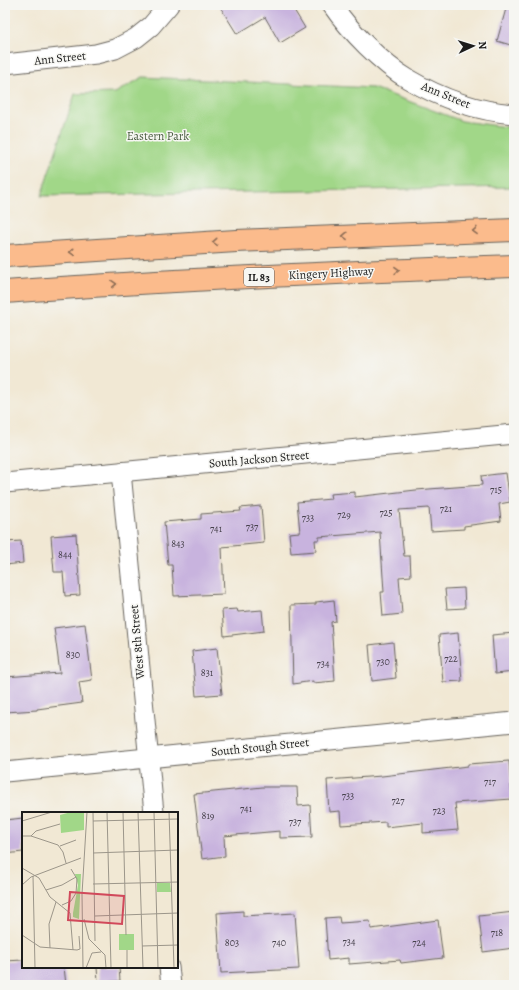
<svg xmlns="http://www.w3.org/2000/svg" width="519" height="990" font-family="Alegreya,serif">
  <rect width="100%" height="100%" fill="#f6f6f2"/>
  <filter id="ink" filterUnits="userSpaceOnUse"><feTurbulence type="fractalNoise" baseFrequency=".025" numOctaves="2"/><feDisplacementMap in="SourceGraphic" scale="8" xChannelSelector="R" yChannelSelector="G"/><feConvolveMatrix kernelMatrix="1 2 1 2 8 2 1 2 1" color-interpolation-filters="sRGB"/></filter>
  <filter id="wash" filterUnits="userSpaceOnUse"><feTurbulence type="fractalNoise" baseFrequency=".012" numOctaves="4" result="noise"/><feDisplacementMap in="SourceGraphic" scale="16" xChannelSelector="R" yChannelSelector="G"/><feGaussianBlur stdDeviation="0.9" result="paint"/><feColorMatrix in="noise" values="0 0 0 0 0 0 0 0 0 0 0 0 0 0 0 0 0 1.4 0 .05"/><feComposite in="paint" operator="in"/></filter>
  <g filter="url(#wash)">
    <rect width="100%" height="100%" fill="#f1e8d4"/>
    <path fill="#a1d788" stroke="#5e7a52" d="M143,77L373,88L462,121L514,128V187L41,196L75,94L115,93Z"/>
    <g id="blocks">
      <g fill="#c8b3de">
        <path d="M219,5H291L305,28L280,43L265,17L237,34Z"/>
        <path d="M507,5H514V46L497,41Z"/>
        <path d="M506,473L510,502L499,504L501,521L464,526V529L431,531L429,508L399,510L404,556H410L411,576L399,577L402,614L383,616L381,592H384L380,532L319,537V540H315L316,551L291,553L289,533L300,532L297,502L331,499L330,494L355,492V497L416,490L482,485L481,476Z"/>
        <path d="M261,506L264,543L222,547L224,594L174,596L172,565H168L164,522L201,519V514L241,511L240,508Z"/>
        <path d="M76,534L80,595L65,596L63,572H54L51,536Z"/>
        <path d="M21,541L23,563L5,565V542Z"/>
        <path d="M464,588L465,608L447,609L445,589Z"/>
        <path d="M334,600L336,621L331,622L335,681L313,683V681L293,684L291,605L316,604V602Z"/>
        <path d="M237,609L238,612L262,610L264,631L224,636L222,610Z"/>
        <path d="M85,624L92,680L79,682L82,703L37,709V710L5,712V677L60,673L54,628Z"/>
        <path d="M458,633L462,681L443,682L439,635Z"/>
        <path d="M514,633V672L495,674L492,635Z"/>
        <path d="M393,642L396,678L372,681L369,645Z"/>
        <path d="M217,648L222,694L196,696L192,651Z"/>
        <path d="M509,761L512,799L455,803L458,830L423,833V823L386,827V822L341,825L340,811L329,812L327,780L382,776L468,766V764Z"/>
        <path d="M263,787H297L298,806L310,805L312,837L280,838V831L224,836L225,856L202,859L194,794Z"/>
        <path d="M23,818V852L5,854V820Z"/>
        <path d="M243,911V916L295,913L299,969L221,973L217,913Z"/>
        <path d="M514,912V948L483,952L479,916Z"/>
        <path d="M339,917L340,923L370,921L371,929L438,920L443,958L401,963L400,960L349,964V958L328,960L325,918Z"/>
        <path d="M23,960V967H64L66,985H5V961Z"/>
        <path d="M97,967H119L120,981L98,982Z"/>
      </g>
    </g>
  </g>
  <g filter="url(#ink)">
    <use href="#blocks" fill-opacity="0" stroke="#67635c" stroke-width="1"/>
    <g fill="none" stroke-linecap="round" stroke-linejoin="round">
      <g stroke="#67635c" stroke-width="21">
        <g id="street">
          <path d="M332,5C349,30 382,64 408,79C440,98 477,111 514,114"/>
          <path d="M5,64L96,54L115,49L136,38L151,26L169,5"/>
          <path d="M121,472L154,813"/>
          <path d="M5,483L514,434"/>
          <path d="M5,772L514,722"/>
          <path d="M169,967L171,985"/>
        </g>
      </g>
      <g stroke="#67635c" stroke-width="24">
        <g id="highway">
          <path d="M5,256L236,241L514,230"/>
          <path d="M5,292C174,279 344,272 514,266"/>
        </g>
      </g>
      <use href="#street" stroke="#fff" stroke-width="19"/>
      <use href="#highway" stroke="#fbbb8c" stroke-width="22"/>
    </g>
    <defs><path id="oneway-chevron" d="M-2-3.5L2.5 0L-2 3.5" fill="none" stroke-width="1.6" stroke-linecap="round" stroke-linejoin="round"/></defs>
    <g stroke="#8c6c54">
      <use href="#oneway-chevron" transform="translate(475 231) rotate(178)"/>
      <use href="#oneway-chevron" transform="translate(345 236) rotate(178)"/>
      <use href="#oneway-chevron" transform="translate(215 242) rotate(176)"/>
      <use href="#oneway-chevron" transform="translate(72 252) rotate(176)"/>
      <use href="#oneway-chevron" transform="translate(397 270) rotate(-2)"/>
      <use href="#oneway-chevron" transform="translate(114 284) rotate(-3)"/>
    </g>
  </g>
  <g text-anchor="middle" stroke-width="3" stroke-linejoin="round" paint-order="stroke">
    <g font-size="10" fill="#47424c">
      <text x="496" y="493">715</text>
      <text x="446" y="512">721</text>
      <text x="386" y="516">725</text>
      <text x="344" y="518">729</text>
      <text x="308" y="521">733</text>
      <text x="252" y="530">737</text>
      <text x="216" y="532">741</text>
      <text x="178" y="547">843</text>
      <text x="65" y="558">844</text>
      <text x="73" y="658">830</text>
      <text x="451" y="662">722</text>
      <text x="383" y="665">730</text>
      <text x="323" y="667">734</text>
      <text x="207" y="676">831</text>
      <text x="490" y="785">717</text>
      <text x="348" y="799">733</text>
      <text x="398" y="804">727</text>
      <text x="246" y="812">741</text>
      <text x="439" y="814">723</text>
      <text x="208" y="819">819</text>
      <text x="295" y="825">737</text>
      <text x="497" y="936">718</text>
      <text x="349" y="945">734</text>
      <text x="232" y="946">803</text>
      <text x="279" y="946">740</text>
      <text x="419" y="946">724</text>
    </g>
    <rect fill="#f6f6f2" stroke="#5d5d5c" stroke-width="1" x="244" y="268" width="30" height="18" rx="3"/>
    <g font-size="11" font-weight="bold" fill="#1c1c1c">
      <text x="259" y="281">IL 83</text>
    </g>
    <g font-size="12" fill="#1c1c1c" stroke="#f6f6f2">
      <text transform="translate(60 58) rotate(-6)" y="4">Ann Street</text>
      <text transform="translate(446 95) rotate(22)" y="4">Ann Street</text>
      <text transform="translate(331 273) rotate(-3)" y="4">Kingery Highway</text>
      <text transform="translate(259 459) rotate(-5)" y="4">South Jackson Street</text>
      <text transform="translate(137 642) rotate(-95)" y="4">West 8th Street</text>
      <text transform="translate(260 747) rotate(-6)" y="4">South Stough Street</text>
    </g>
    <g font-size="12" fill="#4b5d42" stroke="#f6f6f2">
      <text x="158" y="140">Eastern Park</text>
    </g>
  </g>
  <g transform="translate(22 812)">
    <rect width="156" height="156" fill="#f1e8d4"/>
    <path d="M49,0H62V18L39,21L38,3ZM53,62H59L57,107L51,105V101L56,73ZM135,71H148L149,80H135ZM97,122H112V138H97Z" fill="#a1d788"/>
    <path fill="none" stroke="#9c968a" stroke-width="1" d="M71,0L73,129M85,0L89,156M101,0L104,123M116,0L121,156M132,0L136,156M147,0L152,156M0,9L30,0M71,9L156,7M0,24H9L36,33L41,40L44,51M9,24L14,19L38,12M38,34L54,28M71,41L156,38M0,56L17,66L28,85L48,101L51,138M11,64L13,156M71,72L156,70M0,73L9,65L59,46M24,78L40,73L54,65M40,93L49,89L54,81L55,67L49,57M73,104L156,101M62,107L67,127L83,143L84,156M0,123L18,135L55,138L58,137L57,124M120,134L156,133M28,136L27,112L34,90M105,138V156M61,156L60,82L65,0M64,156L70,141L79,140"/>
    <path fill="#d1495b" fill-opacity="0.15" stroke="#d1495b" stroke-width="2" d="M48,80L102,84L100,112L46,108Z"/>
    <rect width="156" height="156" fill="none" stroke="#1c1c1c" stroke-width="2"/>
  </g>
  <rect width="519" height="990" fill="none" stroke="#f6f6f2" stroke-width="20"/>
  <g transform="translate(473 46) rotate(86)" stroke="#f6f6f2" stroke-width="3" paint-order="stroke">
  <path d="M0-3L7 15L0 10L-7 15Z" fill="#1c1c1c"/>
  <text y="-6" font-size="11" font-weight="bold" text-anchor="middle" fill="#1c1c1c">N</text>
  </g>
</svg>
